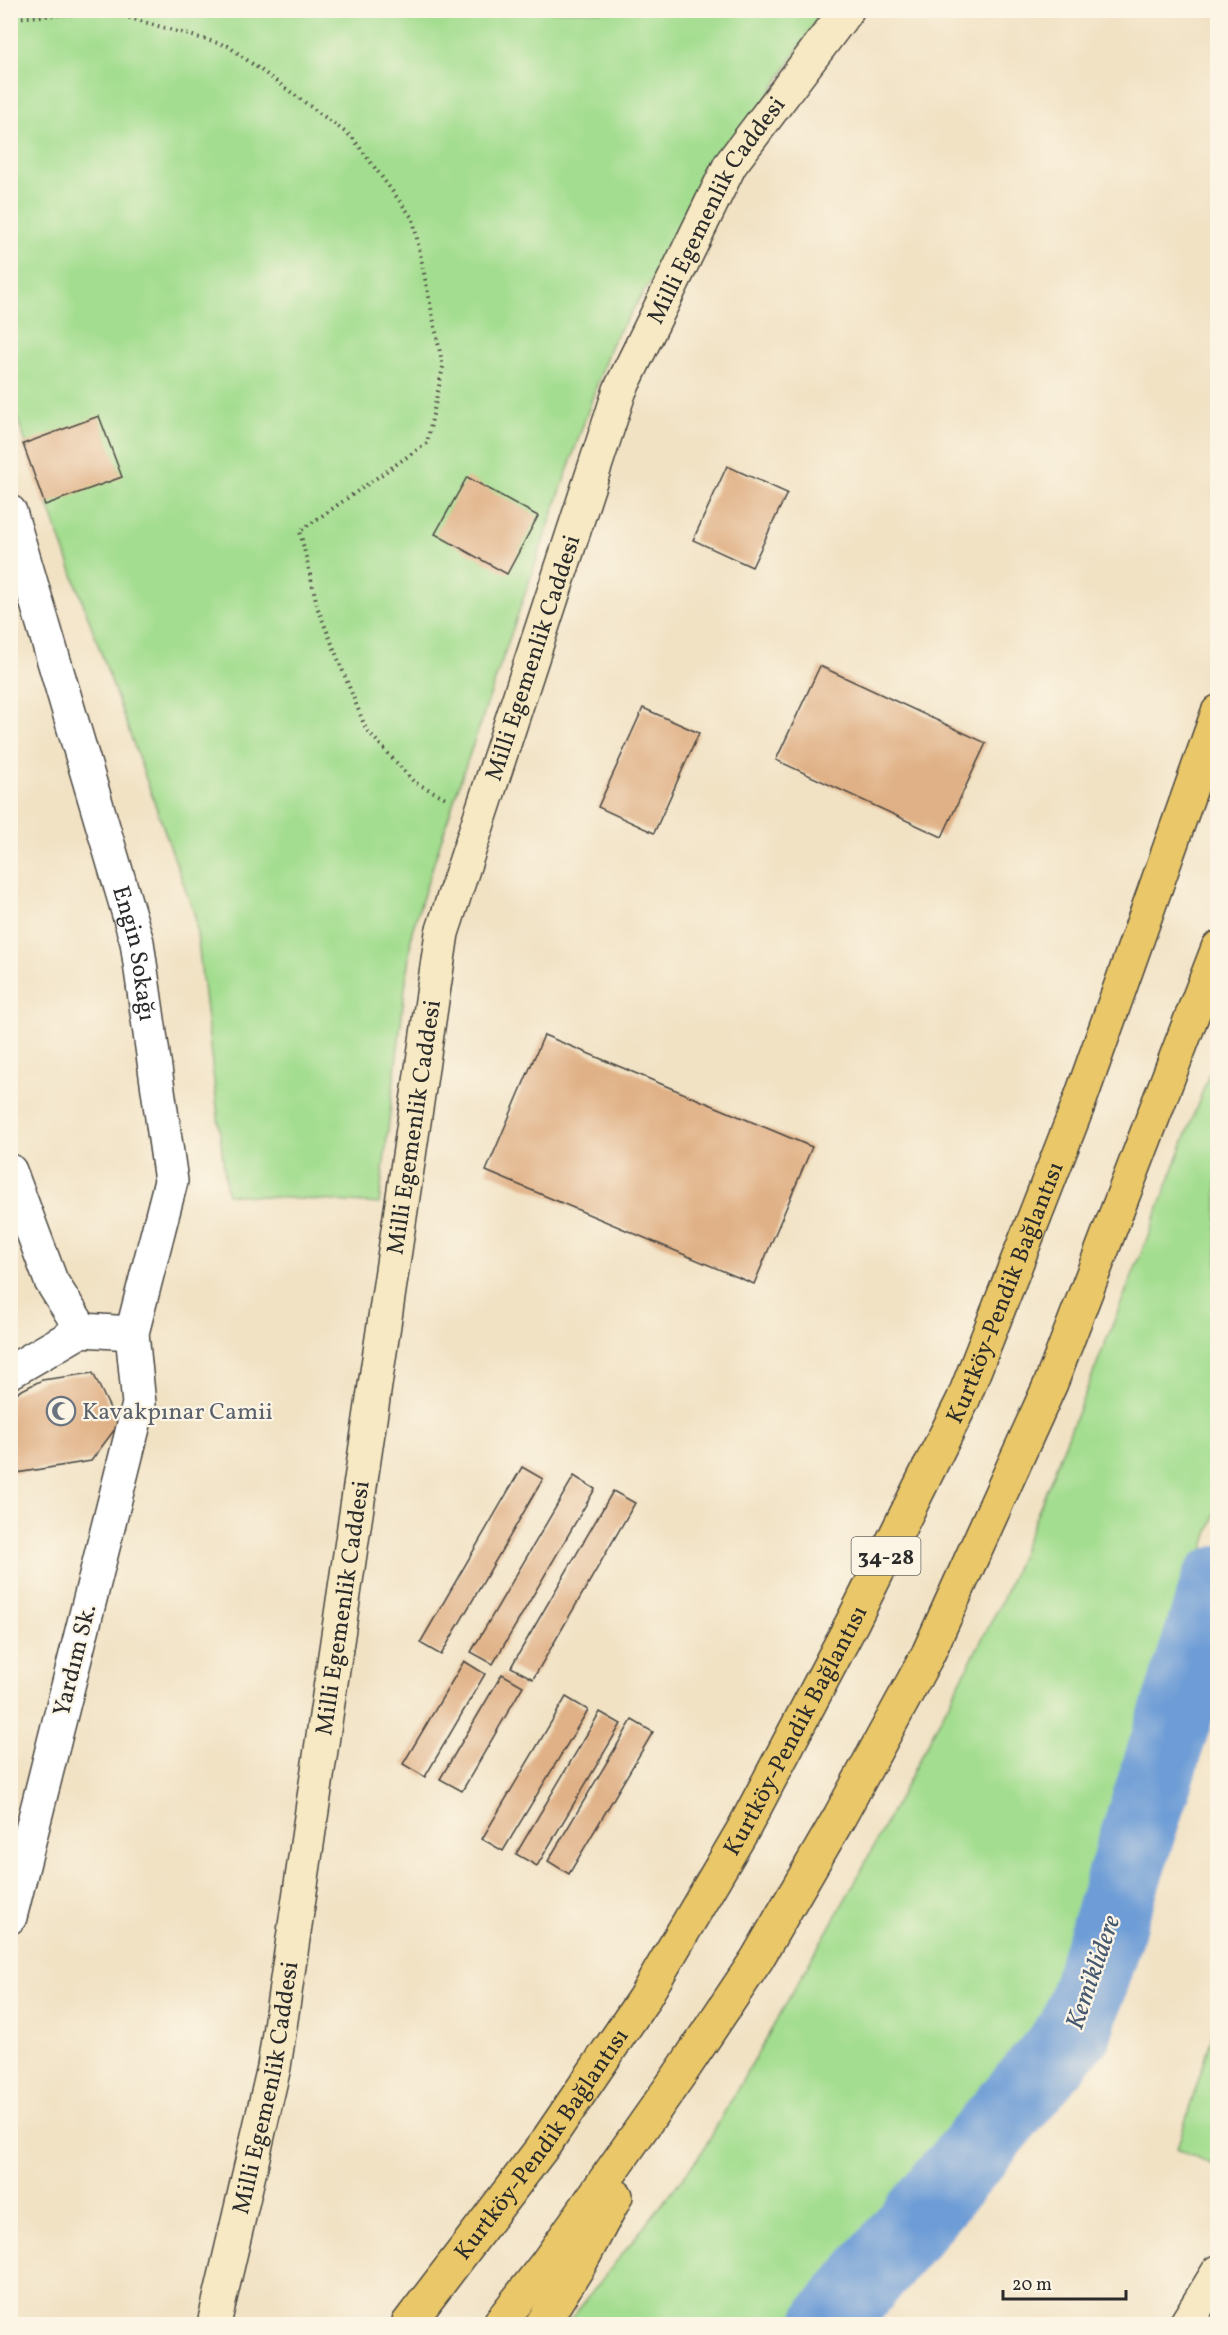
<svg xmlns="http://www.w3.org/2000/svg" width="1228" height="2335" font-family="Vollkorn,serif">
  <rect width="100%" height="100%" fill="#fcf5e5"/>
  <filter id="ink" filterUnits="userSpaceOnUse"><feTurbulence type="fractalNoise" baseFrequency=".0167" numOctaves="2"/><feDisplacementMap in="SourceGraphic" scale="12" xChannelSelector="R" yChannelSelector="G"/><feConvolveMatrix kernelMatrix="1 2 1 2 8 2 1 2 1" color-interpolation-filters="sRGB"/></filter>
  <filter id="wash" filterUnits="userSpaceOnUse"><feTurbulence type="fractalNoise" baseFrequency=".008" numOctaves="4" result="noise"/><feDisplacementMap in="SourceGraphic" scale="24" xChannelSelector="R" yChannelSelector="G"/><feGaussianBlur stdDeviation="1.35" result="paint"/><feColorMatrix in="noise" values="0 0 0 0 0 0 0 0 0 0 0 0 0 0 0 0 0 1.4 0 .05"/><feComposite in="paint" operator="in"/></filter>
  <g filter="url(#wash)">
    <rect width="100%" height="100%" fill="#f1e2c4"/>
    <g fill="#a3dd8f" stroke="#67845d" stroke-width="1.5">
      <path d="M11,11H822L611,344L457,791L412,931L379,1204L227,1194L195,916L11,401Z"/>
      <path d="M1217,1053V1506L1058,2008L787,2324H567L699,2157L856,1880L1003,1599L1150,1231Z"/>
      <path d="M1217,2021L1218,2167H1217L1177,2148Z"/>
    </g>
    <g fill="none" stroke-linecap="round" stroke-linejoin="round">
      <path stroke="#6d9cd6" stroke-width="74" d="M829,2324L1075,2031L1218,1583"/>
    </g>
    <g id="blocks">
      <g fill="#e0b186">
        <path d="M99,416L122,477L45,505L23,444Z"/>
        <path d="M727,466L787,493L752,567L693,540Z"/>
        <path d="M467,477L538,516L507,574L435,534Z"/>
        <path d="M820,666L986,743L942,837L776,760Z"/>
        <path d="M643,708L699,733L654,833L598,807Z"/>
        <path d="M544,1035L812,1147L754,1284L486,1171Z"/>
        <path d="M93,1373L118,1425L91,1461L10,1474V1396L42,1380Z"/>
        <path d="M522,1467L543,1479L441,1655L420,1643Z"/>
        <path d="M574,1476L595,1489L493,1664L471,1652Z"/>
        <path d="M613,1491L635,1503L533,1679L511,1667Z"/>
        <path d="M464,1661L485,1674L425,1777L403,1764Z"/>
        <path d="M502,1674L523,1686L462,1791L440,1779Z"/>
        <path d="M566,1697L588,1710L503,1851L482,1839Z"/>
        <path d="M600,1712L621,1724L537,1866L516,1854Z"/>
        <path d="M632,1720L653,1732L569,1874L548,1861Z"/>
      </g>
    </g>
  </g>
  <g filter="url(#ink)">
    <use href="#blocks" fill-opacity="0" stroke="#494642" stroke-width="1.5"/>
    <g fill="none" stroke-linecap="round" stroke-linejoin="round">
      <g stroke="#494642" stroke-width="36">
        <g id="street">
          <path id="s1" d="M10,512L137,942L171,1181L132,1333L139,1404L10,1917"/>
          <path d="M10,1171L51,1281L82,1330"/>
          <path d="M10,1372L82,1330L132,1333"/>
        </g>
      </g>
      <g stroke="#494642" stroke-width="36">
        <g id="secondary">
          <path id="s2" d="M214,2324L274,2067L442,933L620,390L730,165L847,10"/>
          <path d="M1186,2324L1218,2272"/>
        </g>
      </g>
      <g stroke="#494642" stroke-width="36">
        <g id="highway">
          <path id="s3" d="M408,2324L545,2144L643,2000L744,1828L853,1621L963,1400L1079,1103L1218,712"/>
          <path d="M499,2324L546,2264L682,2071L757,1959L840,1816L928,1654L1051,1383L1218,948"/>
          <path d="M542,2324L578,2267L616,2196"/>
        </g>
      </g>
      <path stroke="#494642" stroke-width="4" stroke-dasharray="1.5 4.5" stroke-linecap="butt" d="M10,18L109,12L228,46L352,137L413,219L443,367L427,443L300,531L318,609L366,729L414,782L446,798"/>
      <use href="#street" stroke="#fff" stroke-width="33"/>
      <use href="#secondary" stroke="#f7e9c3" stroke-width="33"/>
      <use href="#highway" stroke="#eac769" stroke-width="33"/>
    </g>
  </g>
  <defs>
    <g id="mosque-ring" transform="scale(1.5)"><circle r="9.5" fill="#fcf5e5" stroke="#6b7280" stroke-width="1.5"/><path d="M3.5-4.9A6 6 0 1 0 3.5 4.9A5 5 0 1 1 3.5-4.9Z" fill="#6b7280"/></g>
  </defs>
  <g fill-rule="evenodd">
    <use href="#mosque-ring" x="61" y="1411"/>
  </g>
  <g text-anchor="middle" stroke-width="4.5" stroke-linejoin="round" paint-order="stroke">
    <rect fill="#fcf5e5" stroke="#6a6863" stroke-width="1.5" x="851.5" y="1537" width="69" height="38" rx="4.5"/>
    <g font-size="22" font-weight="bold" fill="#2b2b2b">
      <text x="886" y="1564">34-28</text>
    </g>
    <g font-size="24" fill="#2b2b2b" stroke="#fcf5e5">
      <text dy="8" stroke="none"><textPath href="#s2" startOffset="2186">Milli Egemenlik Caddesi</textPath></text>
      <text dy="8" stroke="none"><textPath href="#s2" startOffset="1700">Milli Egemenlik Caddesi</textPath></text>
      <text dy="8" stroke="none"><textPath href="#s1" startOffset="459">Engin Sokağı</textPath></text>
      <text dy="8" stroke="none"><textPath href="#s2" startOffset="1214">Milli Egemenlik Caddesi</textPath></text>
      <text dy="8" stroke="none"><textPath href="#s3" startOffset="1196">Kurtköy-Pendik Bağlantısı</textPath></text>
      <text dy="8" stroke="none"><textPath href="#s2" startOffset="728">Milli Egemenlik Caddesi</textPath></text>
      <text transform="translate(74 1660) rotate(-76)" y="8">Yardım Sk.</text>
      <text dy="8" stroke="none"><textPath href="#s3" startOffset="710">Kurtköy-Pendik Bağlantısı</textPath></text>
      <text dy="8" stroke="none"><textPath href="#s2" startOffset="242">Milli Egemenlik Caddesi</textPath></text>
      <text dy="8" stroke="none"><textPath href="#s3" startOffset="224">Kurtköy-Pendik Bağlantısı</textPath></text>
    </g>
    <g font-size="24" fill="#5b616d" stroke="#fcf5e5" text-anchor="start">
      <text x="82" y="1419">Kavakpınar Camii</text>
    </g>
    <g font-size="26" font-style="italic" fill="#45586f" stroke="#fcf5e5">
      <text transform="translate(1092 1972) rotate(-71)" y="9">Kemiklidere</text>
    </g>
  </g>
  <rect width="1228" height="2335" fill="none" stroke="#fcf5e5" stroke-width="36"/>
  <path d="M1003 2290v9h123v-9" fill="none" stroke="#2b2b2b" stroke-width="3"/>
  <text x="1012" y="2290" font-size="18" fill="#2b2b2b" stroke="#fcf5e5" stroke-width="4.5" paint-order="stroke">20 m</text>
</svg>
